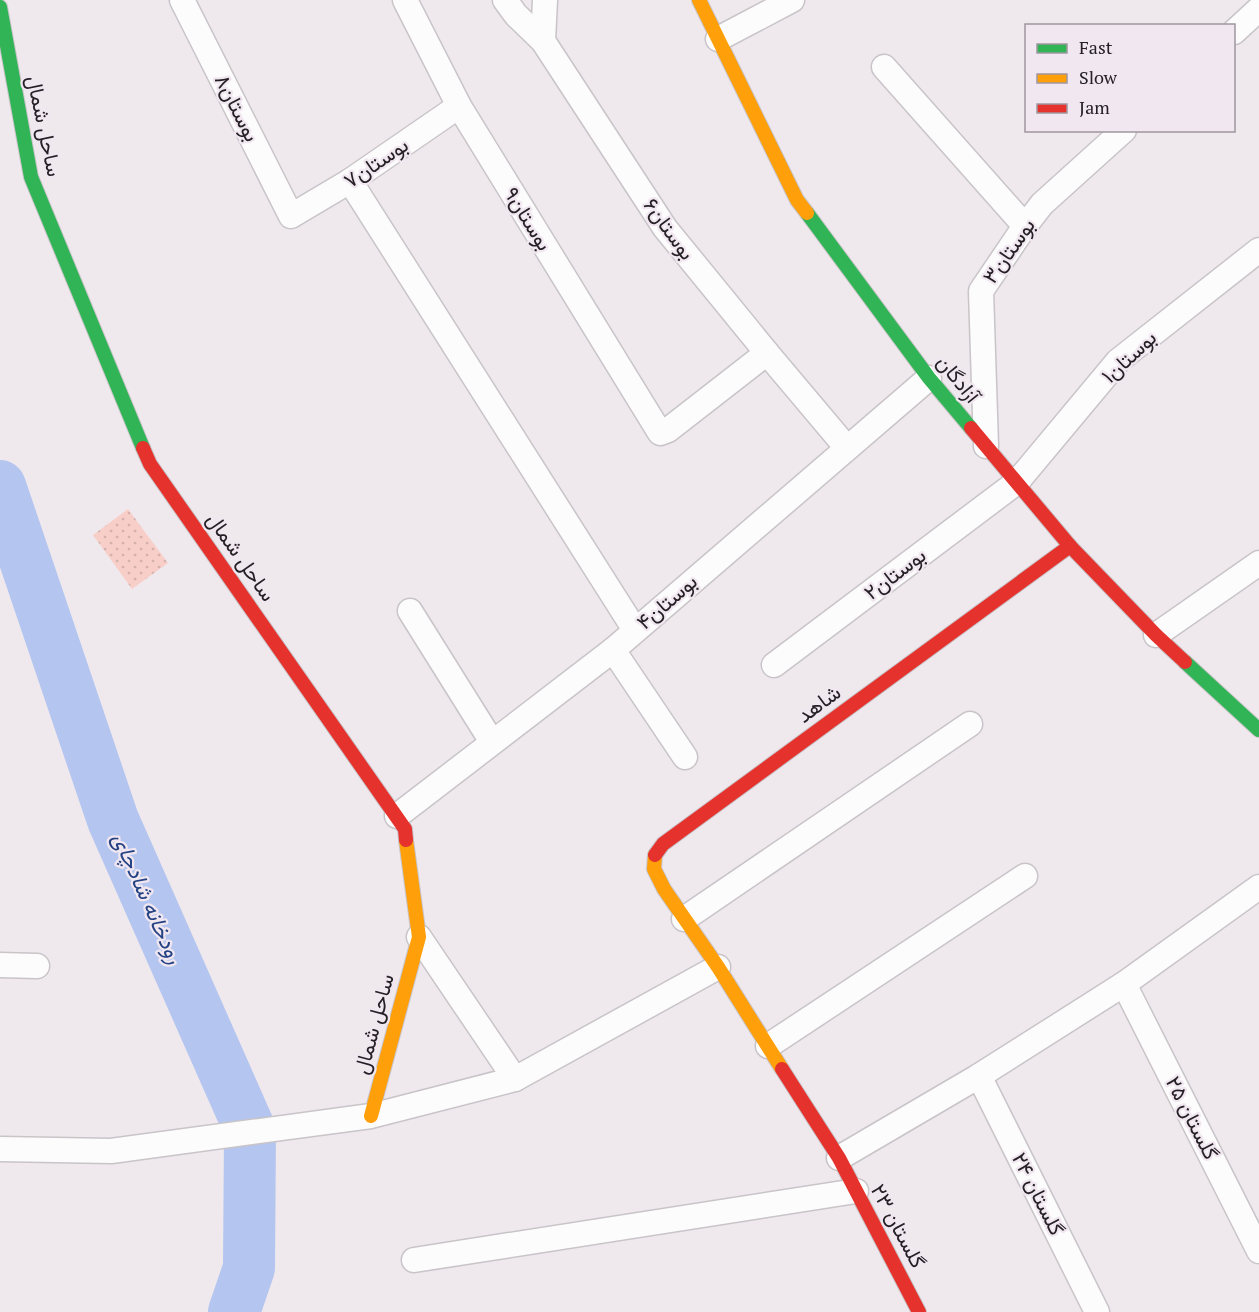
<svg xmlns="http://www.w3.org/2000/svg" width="1259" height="1312" font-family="'PT Serif',Vazirmatn,serif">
  <defs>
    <pattern id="park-dots" width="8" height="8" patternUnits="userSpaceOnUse" patternTransform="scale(1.5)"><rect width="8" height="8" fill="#f8cfc8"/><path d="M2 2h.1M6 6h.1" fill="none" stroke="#d4b1ac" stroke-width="1.8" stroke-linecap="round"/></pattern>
  </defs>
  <rect width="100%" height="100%" fill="#efe9ee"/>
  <path fill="url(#park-dots)" d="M128,509L168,563L132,589L93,535Z"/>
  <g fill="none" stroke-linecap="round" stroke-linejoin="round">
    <path stroke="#b4c5ef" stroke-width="52" d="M0,486L113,820L250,1130L249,1268L234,1312"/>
    <g stroke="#c8c4c8" stroke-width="27">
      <g id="street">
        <path d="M182,0L291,216L350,181L459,106"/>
        <path d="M405,0L459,106L660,433L668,430L767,353"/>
        <path d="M505,0L516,15L543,41L665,228L767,353L847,448"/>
        <path d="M1234,32L1259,9"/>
        <path d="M718,39L792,0"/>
        <path d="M543,41L545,0"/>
        <path d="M884,67L1025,226"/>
        <path d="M350,181L635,630"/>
        <path d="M986,446L981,291L1025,226L1042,204L1124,130"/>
        <path d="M410,611L492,742"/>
        <path d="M1156,635L1259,563"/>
        <path d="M613,650L685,757"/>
        <path d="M774,665L1017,482L1118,361L1259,250"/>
        <path d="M397,816L613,650L929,378"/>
        <path d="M684,919L970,724"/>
        <path d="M419,937L515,1079"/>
        <path d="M0,965L37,966"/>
        <path d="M1124,984L1259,1251"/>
        <path d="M768,1046L1025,876"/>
        <path d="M979,1076L1097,1312"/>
        <path d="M0,1149L111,1151L371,1116L515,1079L718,967"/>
        <path d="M839,1158L979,1076L1124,984L1259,887"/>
        <path d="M414,1260L856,1191"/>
      </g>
    </g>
    <g stroke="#c8c4c8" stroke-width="16">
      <g id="fast">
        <path d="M0,7L31,177L143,448"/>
        <path d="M807,213L929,378L971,428"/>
        <path d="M1185,662L1259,730"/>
      </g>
    </g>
    <g stroke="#c8c4c8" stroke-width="16">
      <g id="slow">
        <path d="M699,0L797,200L807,213"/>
        <path d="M655,855L654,869L664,889L718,967L782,1069"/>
        <path d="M371,1116L419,937L406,840"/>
      </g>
    </g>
    <g stroke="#c8c4c8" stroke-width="16">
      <g id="jam">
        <path d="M971,428L1070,546L1156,635L1185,662"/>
        <path d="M143,448L150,464L405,829L406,840"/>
        <path d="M655,855L663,844L1070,546"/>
        <path d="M782,1069L839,1158L919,1312"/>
      </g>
    </g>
    <use href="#street" stroke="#fdfcfc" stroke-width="24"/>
    <use href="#fast" stroke="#30b455" stroke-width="14"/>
    <use href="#slow" stroke="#ff9f0a" stroke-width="14"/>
    <use href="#jam" stroke="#e5322d" stroke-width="14"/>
  </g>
  <g text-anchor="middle" stroke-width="4.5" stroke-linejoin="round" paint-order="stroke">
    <g font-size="21" fill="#242024" stroke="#f1e7f0">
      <text transform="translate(237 108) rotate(63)" y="7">بوستان۸</text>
      <text transform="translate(44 126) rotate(78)" y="7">ساحل شمال</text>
      <text transform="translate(376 163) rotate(-34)" y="7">بوستان۷</text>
      <text transform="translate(528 219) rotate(58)" y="7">بوستان۹</text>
      <text transform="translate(669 229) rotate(54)" y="7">بوستان۶</text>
      <text transform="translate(1009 251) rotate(-55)" y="7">بوستان۳</text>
      <text transform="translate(1129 357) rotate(-43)" y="7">بوستان۱</text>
      <text transform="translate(958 379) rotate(51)" y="7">آزادگان</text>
      <text transform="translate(241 557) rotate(55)" y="7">ساحل شمال</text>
      <text transform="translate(895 574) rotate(-37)" y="7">بوستان۲</text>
      <text transform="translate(667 602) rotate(-41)" y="7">بوستان۴</text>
      <text transform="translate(819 704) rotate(-36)" y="7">شاهد</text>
      <text transform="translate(374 1024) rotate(-75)" y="7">ساحل شمال</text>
      <text transform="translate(1192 1118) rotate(63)" y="7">گلستان ۲۵</text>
      <text transform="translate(1038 1194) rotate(63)" y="7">گلستان ۲۴</text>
      <text transform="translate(898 1226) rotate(62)" y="7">گلستان ۲۳</text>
    </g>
    <g font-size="22" font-style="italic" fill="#244284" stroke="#f1e7f0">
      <text transform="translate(148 898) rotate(66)" y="8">رودخانه شادچای</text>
    </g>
  </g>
  <rect x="1025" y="24" width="210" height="108" fill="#f1e7f0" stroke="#9f979e" stroke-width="1.5"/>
  <rect x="1037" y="44" width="30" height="9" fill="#30b455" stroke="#9f979e" stroke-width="1.5"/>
  <text x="1079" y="54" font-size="18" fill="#242024">Fast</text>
  <rect x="1037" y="74" width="30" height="9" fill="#ff9f0a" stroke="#9f979e" stroke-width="1.5"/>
  <text x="1079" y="84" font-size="18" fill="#242024">Slow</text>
  <rect x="1037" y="104" width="30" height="9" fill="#e5322d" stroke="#9f979e" stroke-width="1.5"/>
  <text x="1079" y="114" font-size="18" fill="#242024">Jam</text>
</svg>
